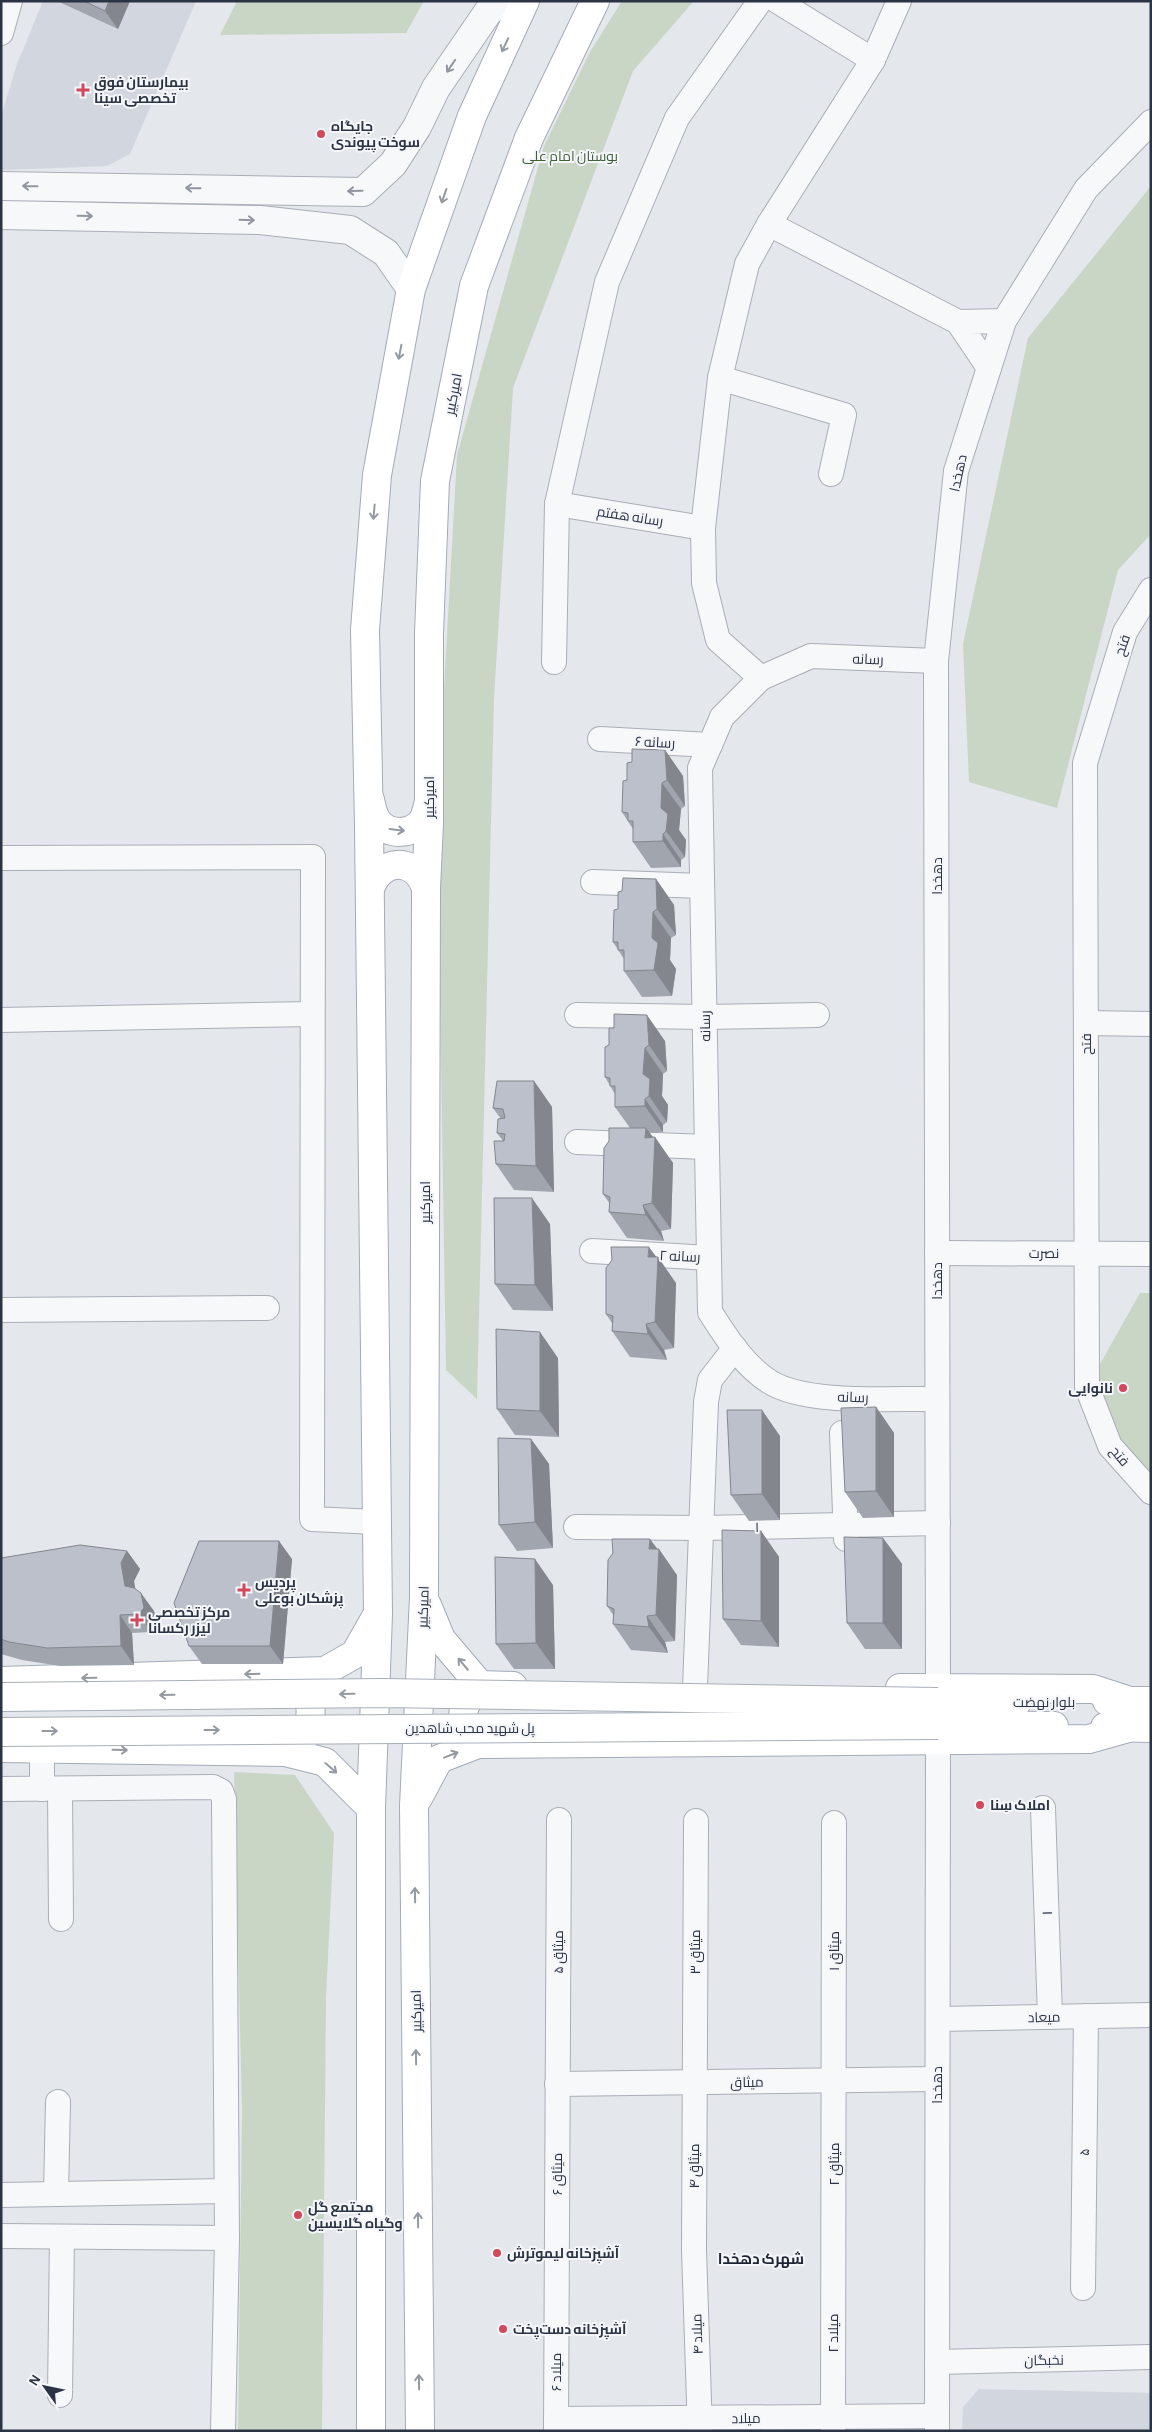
<svg xmlns="http://www.w3.org/2000/svg" width="1152" height="2432" font-family="'Alegreya Sans',Cairo,sans-serif">
  <rect width="100%" height="100%" fill="#e4e7ec"/>
  <g fill="#d2d6de">
    <path d="M43,1H196L130,154L107,166L3,170L1,167V117L17,64Z"/>
    <path d="M979,2389L1151,2393V2431H962L963,2407Z"/>
  </g>
  <g fill="#c9d6c5">
    <path d="M237,1H424L406,33L220,35Z"/>
    <path d="M622,1H694L633,71L513,388L494,699L477,1399L446,1370L440,1002L442,725L457,455L544,146L590,52Z"/>
    <path d="M1151,186V534L1118,570L1057,808L969,782L963,644L1028,338Z"/>
    <path d="M1140,1293H1151V1492L1087,1387Z"/>
    <path d="M234,1772L295,1775L334,1833L326,1998L322,2431H238L242,2111Z"/>
  </g>
  <g fill="none" stroke-linecap="round" stroke-linejoin="round">
    <g stroke="#a9aeb7" stroke-width="26">
      <g id="minor">
        <path d="M777,1L873,60"/>
        <path d="M1,33L10,1"/>
        <path d="M769,224L958,322"/>
        <path d="M989,368L958,322L1004,321"/>
        <path d="M720,378L844,415L831,474"/>
        <path d="M557,504L703,528"/>
        <path d="M1151,590L1125,632L1085,763L1087,1387L1110,1446L1151,1492"/>
        <path d="M936,661L811,656L761,678L722,717L700,768L710,1312C726,1337 744,1366 770,1382C807,1405 892,1398 937,1399"/>
        <path d="M554,662L557,504L607,282L677,118L760,1"/>
        <path d="M761,678L718,640L704,583L703,528L720,378L747,264L769,224L873,60L899,1"/>
        <path d="M600,739L710,745"/>
        <path d="M1,858L313,857L312,1519L376,1522"/>
        <path d="M593,882L702,886"/>
        <path d="M577,1015L704,1017L817,1015"/>
        <path d="M1,1020L312,1014"/>
        <path d="M1086,1023L1151,1024"/>
        <path d="M577,1142L707,1147"/>
        <path d="M592,1251L709,1258"/>
        <path d="M937,1253L1151,1254"/>
        <path d="M1,1310L267,1308"/>
        <path d="M842,1433L846,1539"/>
        <path d="M576,1527L701,1528L938,1523"/>
        <path d="M695,1688L706,1402L710,1380L735,1348"/>
        <path d="M938,1688L936,661L956,471L1004,321L1086,189L1151,122"/>
        <path d="M1,1789L213,1787L221,1791L224,1799L227,2238L223,2431"/>
        <path d="M42,1789V1749"/>
        <path d="M60,1789L61,1919"/>
        <path d="M1043,1808L1050,2017"/>
        <path d="M696,1821L694,2250L700,2431"/>
        <path d="M938,2019L1151,2015"/>
        <path d="M557,2084L937,2079"/>
        <path d="M56,2194L58,2102"/>
        <path d="M1,2195L226,2191"/>
        <path d="M1,2236L227,2238"/>
        <path d="M1083,2288L1086,2016"/>
        <path d="M937,2362L1151,2357"/>
        <path d="M60,2395L62,2237"/>
        <path d="M556,2419L937,2416"/>
        <path d="M556,2431L559,1820"/>
        <path d="M833,2431L834,1823"/>
        <path d="M937,2431L938,1739"/>
      </g>
    </g>
    <g stroke="#a9aeb7" stroke-width="30">
      <g id="tertiary">
        <path d="M1,186L363,192L393,164L417,127L436,88L488,12L503,1"/>
        <path d="M1,215L260,220L350,230L386,253L411,289"/>
      </g>
    </g>
    <g stroke="#a9aeb7" stroke-width="30">
      <g id="secondary">
        <path d="M1107,1701H1151"/>
        <path d="M938,1702H1017"/>
        <path d="M938,1725L1054,1726"/>
        <path d="M1105,1727L1151,1728"/>
      </g>
    </g>
    <g stroke="#a3abb8" stroke-width="30">
      <g id="primary">
        <path d="M370,800C372,808 373,816 378,822C390,836 412,835 423,820C426,815 427,808 429,802"/>
        <path d="M370,889C380,858 415,856 426,888"/>
        <path d="M427,1605L441,1639L480,1685L513,1686"/>
        <path d="M292,1678C296,1681 302,1685 304,1689C316,1706 311,1737 293,1748"/>
        <path d="M1,1681L325,1671L355,1654L376,1617"/>
        <path d="M900,1688L1093,1689L1130,1701"/>
        <path d="M478,1744C458,1719 458,1709 480,1685"/>
        <path d="M1,1748L285,1752L325,1762L371,1808"/>
        <path d="M418,1798L439,1759L478,1744L1089,1739L1128,1728"/>
        <path d="M371,2431V1808L378,1614L369,826L365,630L377,475L411,289L472,116L525,1"/>
        <path d="M420,2431L414,1806L424,1597L426,888L429,823V633L435,481L474,286L529,138L595,1"/>
      </g>
    </g>
    <use href="#minor" stroke="#f7f8fa" stroke-width="24"/>
    <use href="#tertiary" stroke="#f7f8fa" stroke-width="28"/>
    <use href="#secondary" stroke="#fff" stroke-width="28"/>
    <use href="#primary" stroke="#fff" stroke-width="28"/>
    <g stroke="#a9aeb7" stroke-width="30" stroke-linecap="butt">
      <g id="secondary-bridge">
        <path d="M1,1697L383,1693L938,1702"/>
        <path d="M1,1732L938,1725"/>
      </g>
    </g>
    <use href="#secondary-bridge" stroke="#fff" stroke-width="28"/>
  </g>
  <g fill="#a1a5ae">
    <path d="M57,1H130L118,29Z"/>
    <path d="M665,750L683,776L685,806L681,809L679,830L686,840L685,857L681,860V867L651,868L633,842V829L622,812L627,780L632,762Z"/>
    <path d="M656,879L674,905L676,935L671,938L670,960L676,969L672,996L642,997L624,971V959L613,942L618,909Z"/>
    <path d="M614,1028L665,1041L667,1071L663,1074L662,1096L668,1105L667,1122L663,1125V1132L650,1133L673,1163L671,1229L661,1231L664,1241L627,1238L609,1212L610,1204L603,1194L630,1128L615,1107V1094L605,1077L609,1045Z"/>
    <path d="M534,1081L552,1107L554,1192L514,1190L496,1164L503,1141L497,1133L501,1119L493,1108Z"/>
    <path d="M550,1224L553,1311L513,1310L495,1284Z"/>
    <path d="M676,1283L674,1348L664,1350L667,1360L630,1357L612,1331V1323L606,1314Z"/>
    <path d="M558,1358L559,1437L515,1435L497,1409Z"/>
    <path d="M876,1407L894,1433V1517L863,1518L845,1492Z"/>
    <path d="M780,1436V1520L749,1521L731,1495Z"/>
    <path d="M531,1439L549,1464L553,1548L517,1551L499,1525Z"/>
    <path d="M761,1531L779,1557V1647L741,1645L723,1619Z"/>
    <path d="M883,1538L902,1564V1649H865L847,1623Z"/>
    <path d="M127,1551L140,1569L134,1581L135,1589L154,1611L157,1626L151,1632L132,1633L134,1665L60,1666L22,1660L1,1654V1558Z"/>
    <path d="M292,1559L283,1664H202L189,1646Z"/>
    <path d="M677,1575L675,1641L665,1642L668,1653L631,1650L613,1624L614,1616L607,1606Z"/>
    <path d="M553,1585L555,1669H514L496,1644Z"/>
  </g>
  <g fill="#83868d">
    <path d="M109,1H130L118,29L105,11Z"/>
    <path d="M665,750L683,776L685,806L667,780Z"/>
    <path d="M662,783L681,809L679,830L686,840L685,857L666,831L661,808Z"/>
    <path d="M663,834L681,860V867L663,841Z"/>
    <path d="M656,879L674,905L676,935L657,909Z"/>
    <path d="M653,912L671,938L670,960L676,969L672,996L654,970L652,938Z"/>
    <path d="M647,1015L665,1041L667,1071L649,1045Z"/>
    <path d="M645,1048L663,1074L662,1096L668,1105L667,1122L649,1096L643,1074Z"/>
    <path d="M534,1081L552,1107L554,1192L536,1166Z"/>
    <path d="M645,1099L663,1125V1132L645,1106Z"/>
    <path d="M646,1128L655,1140V1137L673,1163L671,1229L652,1203L645,1138Z"/>
    <path d="M532,1198L550,1224L553,1311L535,1285Z"/>
    <path d="M643,1205L661,1231L664,1241L646,1215Z"/>
    <path d="M649,1247L658,1259V1257L676,1283L674,1348L655,1322L648,1257Z"/>
    <path d="M646,1324L664,1350L667,1360L648,1334Z"/>
    <path d="M540,1332L558,1358L559,1437L540,1411Z"/>
    <path d="M876,1407L894,1433V1517L876,1491Z"/>
    <path d="M762,1410L780,1436V1520L762,1494Z"/>
    <path d="M531,1439L549,1464L553,1548L535,1522Z"/>
    <path d="M761,1531L779,1557V1647L761,1621Z"/>
    <path d="M883,1538L902,1564V1649L883,1623Z"/>
    <path d="M650,1539L659,1551V1549L677,1575L675,1641L656,1615L649,1549Z"/>
    <path d="M279,1541L292,1559L283,1664L270,1646Z"/>
    <path d="M127,1551L140,1569L134,1581L138,1604L125,1586L121,1563Z"/>
    <path d="M535,1559L553,1585L555,1669L536,1643Z"/>
    <path d="M141,1593L154,1611L157,1626L151,1632L139,1614Z"/>
    <path d="M120,1615L132,1633L134,1665L121,1646Z"/>
    <path d="M647,1616L665,1642L668,1653L649,1627Z"/>
  </g>
  <g fill="#bbc0ca" stroke="#83868d">
    <path d="M84,1H109L105,11Z"/>
    <path d="M632,749L665,750L667,780L662,783L661,808L668,814L666,831L663,834V841L633,842V821H628V813L622,812L623,781L627,780V763L632,762Z"/>
    <path d="M623,878L656,879L657,909L653,912L652,938L658,943L654,970L624,971V950H618V942H613L614,910L618,909V892L622,891Z"/>
    <path d="M614,1014L647,1015L649,1045L645,1048L643,1074L650,1079L649,1096L645,1099V1106L615,1107V1086H610V1078L605,1077V1047L609,1045V1028H614Z"/>
    <path d="M497,1081H534L536,1166L496,1164L494,1141H504L505,1134L497,1133L498,1119L505,1118L503,1109L493,1108Z"/>
    <path d="M609,1128H646L645,1138L655,1137L652,1203L643,1205L646,1215L609,1212L610,1197L603,1194L604,1148L609,1141Z"/>
    <path d="M494,1198H532L535,1285L495,1284Z"/>
    <path d="M611,1247H649L648,1257H658L655,1322L646,1324L648,1334L612,1331L613,1316L606,1314V1268L612,1260Z"/>
    <path d="M496,1329L540,1332V1411L497,1409Z"/>
    <path d="M876,1407V1491L845,1492L841,1408Z"/>
    <path d="M727,1410H762V1494L731,1495Z"/>
    <path d="M498,1438L531,1439L535,1522L499,1525Z"/>
    <path d="M722,1530L761,1531V1621L723,1619Z"/>
    <path d="M844,1537L883,1538V1623H847Z"/>
    <path d="M612,1539H650L649,1549H659L656,1615L647,1616L649,1627L613,1624L614,1609L607,1606L608,1560L613,1553Z"/>
    <path d="M199,1541H279L270,1646H189L174,1603Z"/>
    <path d="M80,1545L127,1551L121,1563L125,1586L134,1588L141,1593L144,1608L139,1614L120,1615L121,1646L47,1648L9,1642L1,1639V1558Z"/>
    <path d="M495,1557L535,1559L536,1643L496,1644Z"/>
  </g>
  <defs><path id="oneway-shaft" d="M-6 0H5M1.5-3L5.5 0L1.5 3" fill="none" stroke-width="1.6" stroke-linecap="round" stroke-linejoin="round" transform="scale(1.25)"/></defs>
  <g stroke="#959aa2">
    <use href="#oneway-shaft" transform="translate(505 45) rotate(115)"/>
    <use href="#oneway-shaft" transform="translate(444 196) rotate(109)"/>
    <use href="#oneway-shaft" transform="translate(400 352) rotate(101)"/>
    <use href="#oneway-shaft" transform="translate(374 512) rotate(95)"/>
    <use href="#oneway-shaft" transform="translate(397 830) rotate(7)"/>
    <use href="#oneway-shaft" transform="translate(463 1664) rotate(-130)"/>
    <use href="#oneway-shaft" transform="translate(252 1674) rotate(179)"/>
    <use href="#oneway-shaft" transform="translate(89 1678) rotate(179)"/>
    <use href="#oneway-shaft" transform="translate(347 1694) rotate(179)"/>
    <use href="#oneway-shaft" transform="translate(167 1695) rotate(179)"/>
    <use href="#oneway-shaft" transform="translate(212 1730)"/>
    <use href="#oneway-shaft" transform="translate(50 1731)"/>
    <use href="#oneway-shaft" transform="translate(120 1750) rotate(1)"/>
    <use href="#oneway-shaft" transform="translate(451 1755) rotate(-21)"/>
    <use href="#oneway-shaft" transform="translate(331 1768) rotate(41)"/>
    <use href="#oneway-shaft" transform="translate(415 1895) rotate(-91)"/>
    <use href="#oneway-shaft" transform="translate(416 2057) rotate(-91)"/>
    <use href="#oneway-shaft" transform="translate(418 2220) rotate(-91)"/>
    <use href="#oneway-shaft" transform="translate(419 2382) rotate(-91)"/>
  </g>
  <g stroke="#9196a0">
    <use href="#oneway-shaft" transform="translate(451 66) rotate(124)"/>
    <use href="#oneway-shaft" transform="translate(30 186) rotate(-179)"/>
    <use href="#oneway-shaft" transform="translate(193 188) rotate(-179)"/>
    <use href="#oneway-shaft" transform="translate(355 191) rotate(179)"/>
    <use href="#oneway-shaft" transform="translate(85 216) rotate(1)"/>
    <use href="#oneway-shaft" transform="translate(247 220) rotate(2)"/>
  </g>
  <g fill="#d1495b" stroke="#f4f6f9" stroke-width="2">
    <path d="M80.5 82.5h5v5h5v5h-5v5h-5v-5h-5v-5h5z"/>
    <circle cx="321" cy="134" r="5"/>
    <circle cx="1123" cy="1388" r="5"/>
    <path d="M241.5 1582.5h5v5h5v5h-5v5h-5v-5h-5v-5h5z"/>
    <path d="M134.5 1612.5h5v5h5v5h-5v5h-5v-5h-5v-5h5z"/>
    <circle cx="980" cy="1805" r="5"/>
    <circle cx="298" cy="2215" r="5"/>
    <circle cx="497" cy="2253" r="5"/>
    <circle cx="503" cy="2329" r="5"/>
  </g>
  <g text-anchor="middle" stroke-width="4" stroke-linejoin="round" paint-order="stroke">
    <g font-size="14" font-weight="bold" fill="#2b3445" stroke="#f4f6f9" text-anchor="start">
      <text x="94" y="87">بیمارستان فوق<tspan x="94" dy="16">تخصصی سینا</tspan></text>
      <text x="331" y="131">جایگاه<tspan x="331" dy="16">سوخت پیوندی</tspan></text>
      <text x="1113" y="1393" text-anchor="end">نانوایی</text>
      <text x="255" y="1587">پردیس<tspan x="255" dy="16">پزشکان بوعلی</tspan></text>
      <text x="148" y="1617">مرکز تخصصی<tspan x="148" dy="16">لیزر رکسانا</tspan></text>
      <text x="990" y="1810">املاک سِنا</text>
      <text x="308" y="2212">مجتمع گل<tspan x="308" dy="16">وگیاه گلایسین</tspan></text>
      <text x="507" y="2258">آشپزخانه لیموترش</text>
      <text x="513" y="2334">آشپزخانه دست‌پخت</text>
    </g>
    <g font-size="14" fill="#3f6138" stroke="#f4f6f9">
      <text x="570" y="161">بوستان امام علی</text>
    </g>
    <g font-size="14" fill="#2b3445" stroke="#f4f6f9">
      <text transform="translate(453 394) rotate(-79)" y="5">امیرکبیر</text>
      <text transform="translate(958 473) rotate(-78)" y="5">دهخدا</text>
      <text transform="translate(630 516) rotate(9)" y="5">رسانه هفتم</text>
      <text transform="translate(1122 645) rotate(-71)" y="5">فتح</text>
      <text transform="translate(868 659) rotate(2)" y="5">رسانه</text>
      <text transform="translate(655 742) rotate(3)" y="5">رسانه ۶</text>
      <text transform="translate(429 797) rotate(-90)" y="5">امیرکبیر</text>
      <text transform="translate(937 876) rotate(-90)" y="5">دهخدا</text>
      <text transform="translate(705 1026) rotate(-91)" y="5">رسانه</text>
      <text transform="translate(1086 1044) rotate(-90)" y="5">فتح</text>
      <text transform="translate(425 1202) rotate(-90)" y="5">امیرکبیر</text>
      <text x="1044" y="1258">نصرت</text>
      <text transform="translate(680 1256) rotate(3)" y="5">رسانه ۲</text>
      <text transform="translate(937 1281) rotate(-90)" y="5">دهخدا</text>
      <text transform="translate(853 1397) rotate(2)" y="5">رسانه</text>
      <text transform="translate(1120 1456) rotate(51)" y="5">فتح</text>
      <text transform="translate(757 1527) rotate(-1)" y="5">۱</text>
      <text transform="translate(423 1607) rotate(-88)" y="5">امیرکبیر</text>
      <text x="1044" y="1707">بلوار نهضت</text>
      <text x="470" y="1733">پل شهید محب شاهدین</text>
      <text transform="translate(1047 1913) rotate(-92)" y="5">۱</text>
      <text transform="translate(834 1951) rotate(-90)" y="5">میثاق ۱</text>
      <text transform="translate(558 1952) rotate(-90)" y="5">میثاق ۵</text>
      <text transform="translate(695 1952) rotate(-90)" y="5">میثاق ۳</text>
      <text transform="translate(416 2011) rotate(-91)" y="5">امیرکبیر</text>
      <text transform="translate(1044 2017) rotate(-1)" y="5">میعاد</text>
      <text transform="translate(747 2082) rotate(-1)" y="5">میثاق</text>
      <text transform="translate(937 2085) rotate(-90)" y="5">دهخدا</text>
      <text transform="translate(1084 2152) rotate(-89)" y="5">۵</text>
      <text transform="translate(834 2164) rotate(-90)" y="5">میثاق ۲</text>
      <text transform="translate(694 2166) rotate(-90)" y="5">میثاق ۴</text>
      <text transform="translate(557 2174) rotate(-90)" y="5">میثاق ۶</text>
      <text transform="translate(833 2333) rotate(-90)" y="5">میلاد ۲</text>
      <text transform="translate(697 2334) rotate(-92)" y="5">میلاد ۴</text>
      <text transform="translate(1044 2360) rotate(-1)" y="5">نخبگان</text>
      <text transform="translate(556 2372) rotate(-90)" y="5">میلاد ۶</text>
      <text transform="translate(746 2418) rotate(-1)" y="5">میلاد</text>
    </g>
    <g font-size="15" font-weight="bold" fill="#1d2536" stroke="#f4f6f9">
      <text x="761" y="2264">شهرک دهخدا</text>
    </g>
  </g>
  <rect width="1152" height="2432" fill="none" stroke="#2b3445" stroke-width="5"/>
  <g transform="translate(45 2387) rotate(303)" stroke="#f4f6f9" stroke-width="4" paint-order="stroke">
  <path d="M0-4L9 19L0 12L-9 19Z" fill="#2b3445"/>
  <text y="-8" font-size="14" font-weight="bold" text-anchor="middle" fill="#2b3445">N</text>
  </g>
</svg>
